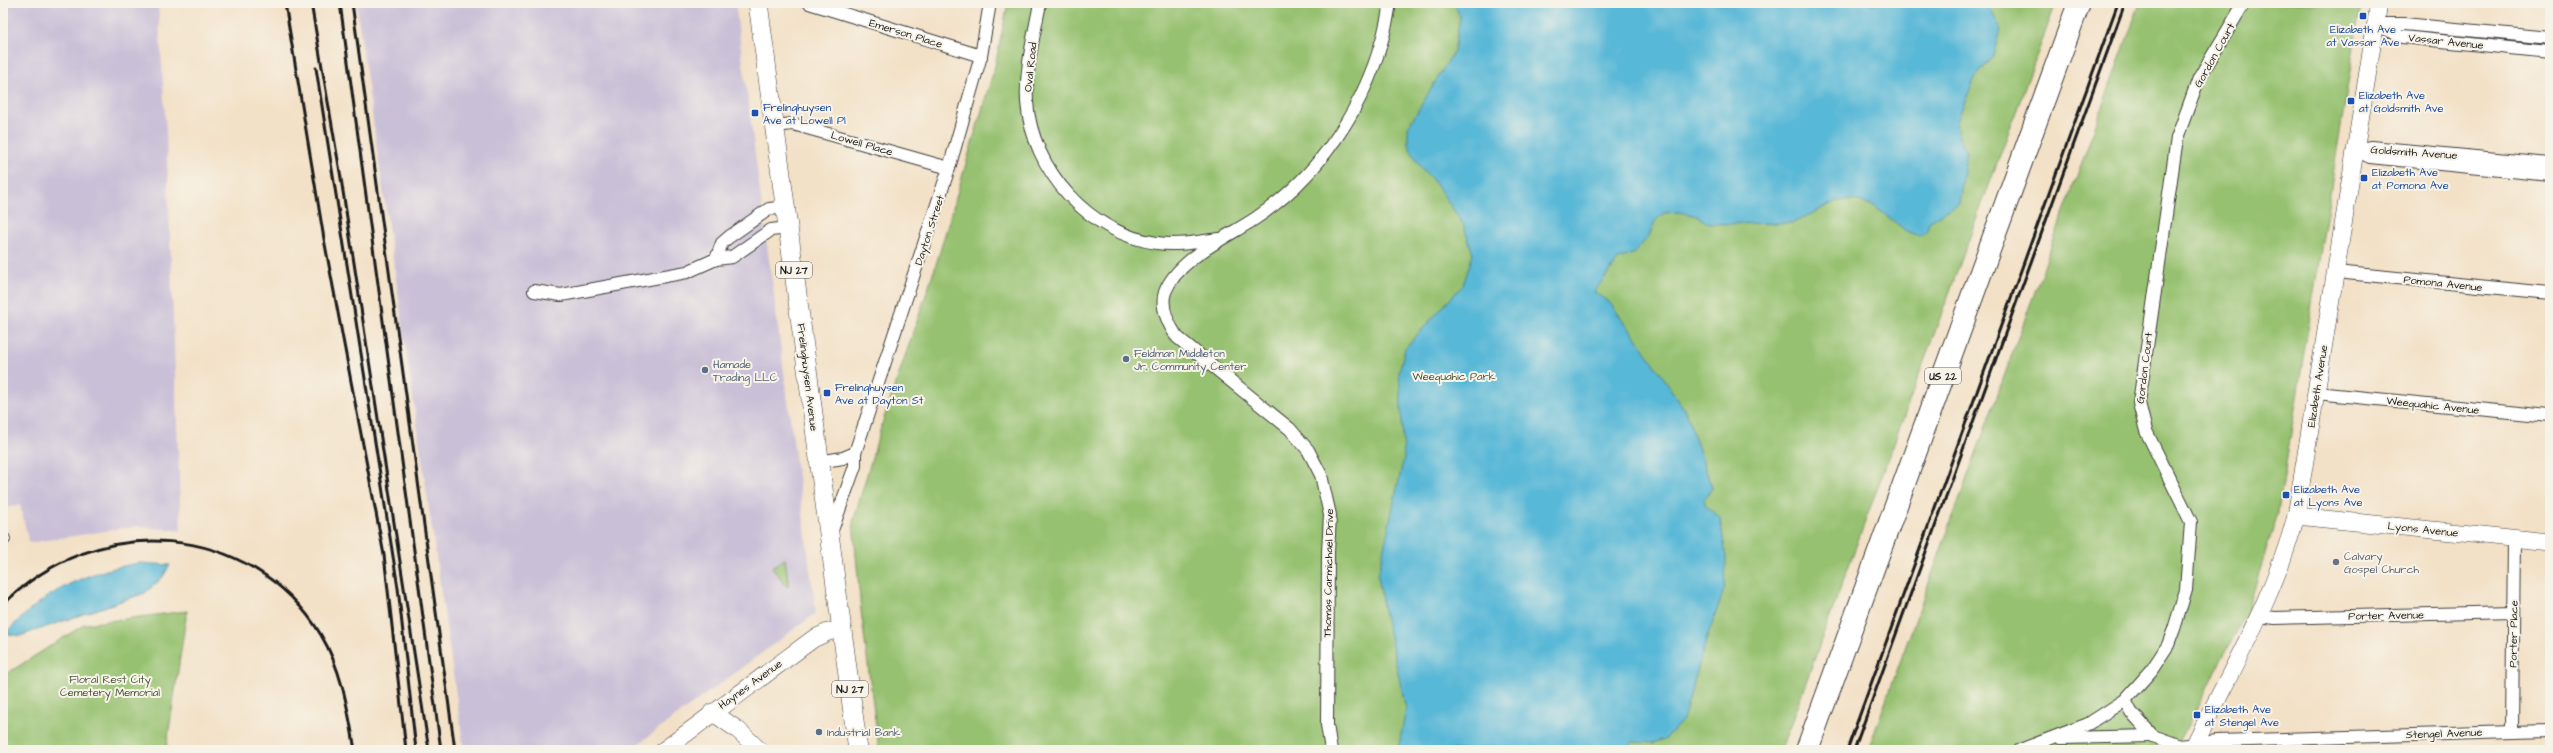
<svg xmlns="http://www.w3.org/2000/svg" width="2553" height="753" font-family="'Architects Daughter',sans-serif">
  <rect width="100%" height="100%" fill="#f7f3e8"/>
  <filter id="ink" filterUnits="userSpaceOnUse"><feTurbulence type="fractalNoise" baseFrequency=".025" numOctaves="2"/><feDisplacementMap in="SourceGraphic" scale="8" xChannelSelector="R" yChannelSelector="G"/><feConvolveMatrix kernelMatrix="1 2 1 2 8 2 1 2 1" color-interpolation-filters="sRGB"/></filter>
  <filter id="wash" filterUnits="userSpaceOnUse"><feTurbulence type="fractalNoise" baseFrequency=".012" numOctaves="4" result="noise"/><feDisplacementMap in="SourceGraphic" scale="16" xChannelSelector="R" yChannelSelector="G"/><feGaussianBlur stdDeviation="0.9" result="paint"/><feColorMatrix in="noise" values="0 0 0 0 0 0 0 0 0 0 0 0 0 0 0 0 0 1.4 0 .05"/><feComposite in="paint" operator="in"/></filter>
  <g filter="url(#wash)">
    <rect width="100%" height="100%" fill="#f3e1c7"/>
    <g fill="#c9bfd7">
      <path d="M3,3H158L166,130L181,531L137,526L29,543L20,505L3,508Z"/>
      <path d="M356,3H735L816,613L630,750H464Z"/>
    </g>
    <g fill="#96c16f" stroke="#596e46">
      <path d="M1008,3H2056L1781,750H879L861,611L853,522L882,424L935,268L995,66Z"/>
      <path d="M2140,3H2361L2278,513L2247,611L2175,750H1868Z"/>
      <path d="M785,559L789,586L787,587L772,567Z"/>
      <path d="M187,611L166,750H3V676L85,624Z"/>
    </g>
    <g fill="#59b8d7" stroke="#3a6a7a">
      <path d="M1454,3H1988L2001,30L1992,58L1975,78L1956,123L1958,135L1967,152L1959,203L1929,222L1927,230L1919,236L1905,230L1874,206L1854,200L1837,201L1793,223L1709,224L1697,216L1679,212L1664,213L1655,221L1650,234L1635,253L1619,259L1594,292L1609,302L1639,341L1686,412L1712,488L1704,501L1706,506L1720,518L1726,557L1725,587L1705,644L1683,720L1666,738L1653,743L1633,742L1623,750H1398L1406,709L1383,606L1378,575L1404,457L1399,372L1405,348L1463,285L1473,254L1463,224L1436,184L1419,165L1408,145V127L1454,51L1460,17Z"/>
      <path d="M140,563L170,565L162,578L145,593L20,636L5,634C45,591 83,572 140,563Z"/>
    </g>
  </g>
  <g filter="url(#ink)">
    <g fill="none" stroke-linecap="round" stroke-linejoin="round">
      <g stroke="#3c3a36" stroke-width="14">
        <g id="street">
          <path d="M809,3L981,56"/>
          <path d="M1040,3C1034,36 1025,69 1027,102C1032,170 1089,234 1157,243C1177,246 1198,242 1218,239"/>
          <path d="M2550,38L2404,24H2376L2402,37L2550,52"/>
          <path d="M775,126L793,124L949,168"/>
          <path d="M2355,150L2370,157L2550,175"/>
          <path d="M2355,150L2371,147L2550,164"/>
          <path d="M716,259L722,243L729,237L769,209L786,207"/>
          <path d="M2336,272L2550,293"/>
          <path d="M534,291L561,295L687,272L716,259L732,257L771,230L788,228"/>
          <path d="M2316,393L2550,416"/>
          <path d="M818,462L843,458L855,453"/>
          <path d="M831,533L855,466V453L949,168L981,56L990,3"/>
          <path d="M3,539H4"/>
          <path d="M2259,616L2275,618L2513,612"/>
          <path d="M2125,700L2131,712L2153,736L2181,746L2217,741L2550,731"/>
          <path d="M2512,731L2514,538"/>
          <path d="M2061,738L2153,736"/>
          <path d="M1331,750L1327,725L1328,552L1330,515L1321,475L1308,450L1290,429L1177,337C1169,325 1160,307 1165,292C1178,258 1228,237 1256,218C1328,170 1377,88 1390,3"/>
          <path d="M2020,750L2088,724L2125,700L2151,671L2168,645L2174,629L2186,590L2191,522L2146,431L2139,403L2177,138L2199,78L2244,3"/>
        </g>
      </g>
      <g stroke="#3c3a36" stroke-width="18">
        <g id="secondary">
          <path d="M2296,516L2550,542"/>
          <path d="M712,712L738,730L759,750"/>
          <path d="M664,750L813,639L828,632L842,629"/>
          <path d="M2192,750C2229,673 2274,599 2296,516L2379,3"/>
        </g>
      </g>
      <g stroke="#3c3a36" stroke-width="20">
        <path id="primary" d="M758,3L858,750"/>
      </g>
      <g stroke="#3c3a36" stroke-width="24">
        <path id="highway" d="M1807,750L2079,3"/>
      </g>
      <use href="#street" stroke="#fff" stroke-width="12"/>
      <use href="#secondary" stroke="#fff" stroke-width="17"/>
      <use href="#primary" stroke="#fff" stroke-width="19"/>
      <use href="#highway" stroke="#fff" stroke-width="22"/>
      <g stroke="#1c1c1c" stroke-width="3">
        <path d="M285,3L324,239L384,555L406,750"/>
        <path d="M311,3L340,172L429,750"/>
        <path d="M340,3L441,750"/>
        <path d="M352,3L455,750"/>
        <path d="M316,68L398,588L416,750"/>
        <path d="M3,605C94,511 251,520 321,635C342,670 348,710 355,750"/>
        <path d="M1847,750L2118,3"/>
        <path d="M1854,750L2125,3"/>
      </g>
    </g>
  </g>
  <g fill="#1a4fb4" stroke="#f7f3e8" stroke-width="1.5">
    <rect x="2359" y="12" width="8" height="8" rx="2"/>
    <rect x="2347" y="97" width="8" height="8" rx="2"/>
    <rect x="751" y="109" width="8" height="8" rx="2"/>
    <rect x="2360" y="174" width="8" height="8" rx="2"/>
    <rect x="823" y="389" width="8" height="8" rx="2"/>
    <rect x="2282" y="491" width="8" height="8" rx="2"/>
    <rect x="2193" y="711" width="8" height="8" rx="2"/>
  </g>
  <g fill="#5c6f8a" stroke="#f7f3e8" stroke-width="1.5">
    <circle cx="1126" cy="359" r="4"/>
    <circle cx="705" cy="370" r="4"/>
    <circle cx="819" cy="732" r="4"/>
  </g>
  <circle fill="#6b7280" stroke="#f7f3e8" stroke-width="1.5" cx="2336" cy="562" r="4"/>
  <g text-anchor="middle" stroke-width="4" stroke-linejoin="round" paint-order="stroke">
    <g fill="#f7f3e8" stroke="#5e5c59" stroke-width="1">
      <rect x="776" y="262" width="36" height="16" rx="3"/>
      <rect x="1925" y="368" width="36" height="16" rx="3"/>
      <rect x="832" y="681" width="36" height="16" rx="3"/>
    </g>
    <g font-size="10" font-weight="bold" fill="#1c1c1c">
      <text x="794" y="274">NJ 27</text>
      <text x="1943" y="380">US 22</text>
      <text x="850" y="693">NJ 27</text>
    </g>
    <g font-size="11" fill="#164399" stroke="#f7f3e8" text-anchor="start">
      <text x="2363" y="33" text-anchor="middle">Elizabeth Ave<tspan x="2363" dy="13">at Vassar Ave</tspan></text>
      <text x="2359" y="99">Elizabeth Ave<tspan x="2359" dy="13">at Goldsmith Ave</tspan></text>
      <text x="763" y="111">Frelinghuysen<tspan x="763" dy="13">Ave at Lowell Pl</tspan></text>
      <text x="2372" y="176">Elizabeth Ave<tspan x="2372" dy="13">at Pomona Ave</tspan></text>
      <text x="835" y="391">Frelinghuysen<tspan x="835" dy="13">Ave at Dayton St</tspan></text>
      <text x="2294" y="493">Elizabeth Ave<tspan x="2294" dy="13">at Lyons Ave</tspan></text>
      <text x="2205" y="713">Elizabeth Ave<tspan x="2205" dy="13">at Stengel Ave</tspan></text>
    </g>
    <g font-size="11" fill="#1c1c1c" stroke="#f7f3e8">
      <text transform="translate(906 33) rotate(17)" y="4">Emerson Place</text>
      <text transform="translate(2446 41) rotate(6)" y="4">Vassar Avenue</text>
      <text transform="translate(2214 55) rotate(-61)" y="4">Gordon Court</text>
      <text transform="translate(1030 67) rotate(-84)" y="4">Oval Road</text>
      <text transform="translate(862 143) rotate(16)" y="4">Lowell Place</text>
      <text transform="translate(2414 152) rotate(4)" y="4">Goldsmith Avenue</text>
      <text transform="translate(929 230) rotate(-72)" y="4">Dayton Street</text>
      <text transform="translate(2443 283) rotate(6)" y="4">Pomona Avenue</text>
      <text transform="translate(2144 368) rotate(-83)" y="4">Gordon Court</text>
      <text transform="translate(808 377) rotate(83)" y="4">Frelinghuysen Avenue</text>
      <text transform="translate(2317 386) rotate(-81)" y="4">Elizabeth Avenue</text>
      <text transform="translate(2433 405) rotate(6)" y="4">Weequahic Avenue</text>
      <text transform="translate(2423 529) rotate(6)" y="4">Lyons Avenue</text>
      <text transform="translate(1328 573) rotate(-89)" y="4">Thomas Carmichael Drive</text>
      <text transform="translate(2386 615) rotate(-1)" y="4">Porter Avenue</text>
      <text transform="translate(2513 634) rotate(-89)" y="4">Porter Place</text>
      <text transform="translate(750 684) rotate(-36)" y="4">Haynes Avenue</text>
      <text transform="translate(2444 733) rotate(-2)" y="4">Stengel Avenue</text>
    </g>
    <g font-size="11" fill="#4e5e75" stroke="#f7f3e8" text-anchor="start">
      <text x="1134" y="357">Feldman Middleton<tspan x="1134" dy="13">Jr. Community Center</tspan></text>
      <text x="713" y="368">Hamade<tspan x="713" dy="13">Trading LLC</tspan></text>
      <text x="827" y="736">Industrial Bank</text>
    </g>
    <g font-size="11" fill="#475639" stroke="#f7f3e8">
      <text x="1454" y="380">Weequahic Park</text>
      <text x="110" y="683">Floral Rest City<tspan x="110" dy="13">Cemetery Memorial</tspan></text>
    </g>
    <g font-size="11" fill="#5b616d" stroke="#f7f3e8" text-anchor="start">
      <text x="2344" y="560">Calvary<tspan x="2344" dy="13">Gospel Church</tspan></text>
    </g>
  </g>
  <rect width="2553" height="753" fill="none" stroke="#f7f3e8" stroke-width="16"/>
</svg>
